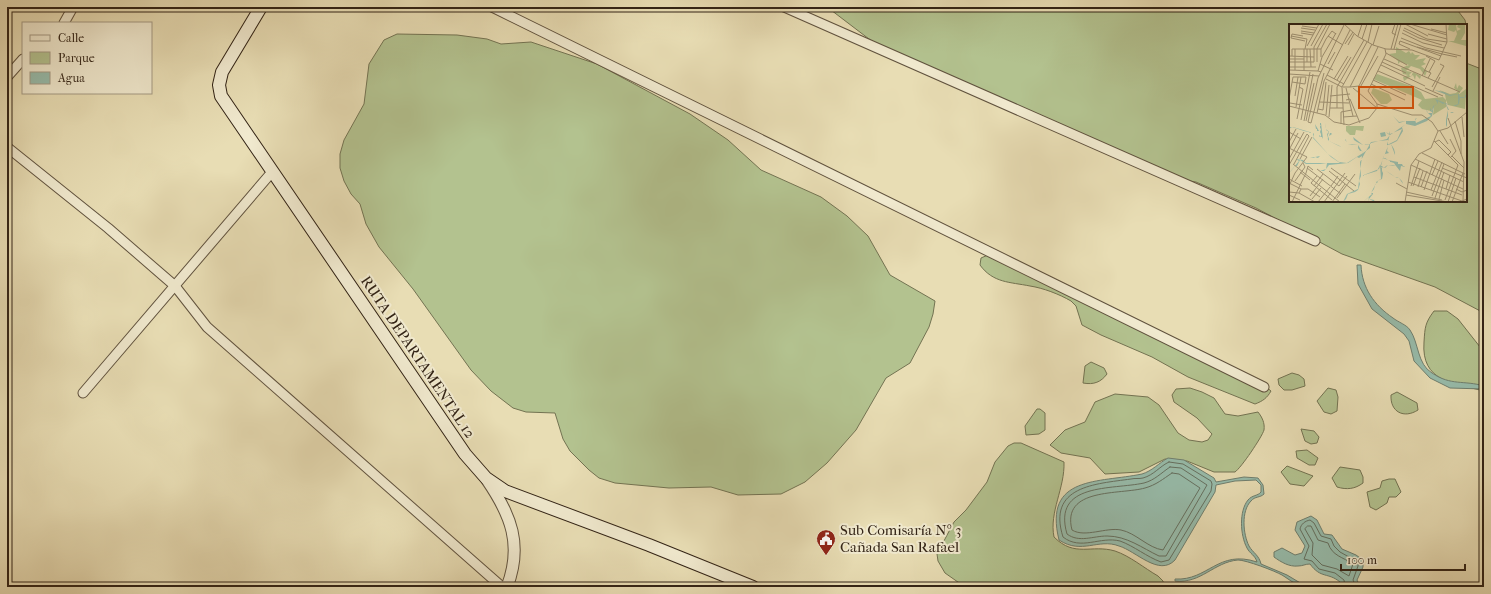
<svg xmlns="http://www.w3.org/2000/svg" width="1491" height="594" font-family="'IM FELL French Canon',serif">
  <rect width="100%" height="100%" fill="#e8ddb4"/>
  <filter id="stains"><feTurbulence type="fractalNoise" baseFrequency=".005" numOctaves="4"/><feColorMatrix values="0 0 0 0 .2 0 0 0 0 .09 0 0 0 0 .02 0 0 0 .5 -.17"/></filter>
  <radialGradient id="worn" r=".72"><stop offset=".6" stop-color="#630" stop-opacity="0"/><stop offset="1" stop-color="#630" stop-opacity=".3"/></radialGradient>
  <g fill="#b3c28f" stroke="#737352">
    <path d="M827,7H1455L1465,20L1466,25H1290V201H1466V63L1484,70V313L1435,287L1342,254L1256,208L1196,182L1170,178L894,54L869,39Z"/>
    <path d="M397,34L457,35L487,39L501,44L531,42L597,64L690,114L728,140L761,170L821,197L847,216L868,236L890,275L935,301L933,314L929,327L910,363L886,378L856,430L827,463L805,482L781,494L738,495L711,487L669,488L615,483L599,478L589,470L570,451L563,439L555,413L526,412L513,408L491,391L471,370L413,289L379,247L366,224L360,204L351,194L344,181L340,168V154L344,140L364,104L369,64L384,40Z"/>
    <path d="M988,255L1233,367L1259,381L1271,391C1267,398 1263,401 1255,404L1188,377L1152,357L1101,335L1082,325L1076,306L1071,301C1059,294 1043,288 1030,286C1010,282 993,283 980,265L981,258Z"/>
    <path d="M1434,311H1447L1458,319L1484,352V391C1453,383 1421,382 1424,342C1425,327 1425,323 1434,311Z"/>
    <path d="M1091,362L1104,368L1107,374C1101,382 1094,385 1083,383L1085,366Z"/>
    <path d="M1292,373L1299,375L1304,379L1305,386L1292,390H1284L1279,385L1278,379Z"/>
    <path d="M1190,388L1202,392L1214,398L1225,414L1238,416L1258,412C1262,417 1265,423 1264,430C1262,437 1241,468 1235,472H1214L1187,461L1165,459L1139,472L1105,474L1090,458L1061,453L1050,445L1065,430L1085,422L1095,402L1115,394L1148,397L1159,405L1178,433L1189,440L1202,442L1208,440L1212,434L1197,418L1174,402L1172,395L1176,389Z"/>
    <path d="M1328,388L1336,390L1338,397L1337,411L1331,414L1324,412L1317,401Z"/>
    <path d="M1397,392L1417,403L1418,410C1404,419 1390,412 1391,395Z"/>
    <path d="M1037,409H1040L1045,413V430L1039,434L1026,435L1025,426Z"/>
    <path d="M1301,429L1314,431L1319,437L1317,443L1311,444L1305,441Z"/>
    <path d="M1014,443H1021L1064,462C1065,488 1049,512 1054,537C1075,558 1091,544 1115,551C1130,556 1144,568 1158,576L1163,581L1164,587H965L945,573L938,561L937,554L954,522L966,510L987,482L995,462L1008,446Z"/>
    <path d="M1307,450L1318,458L1315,465H1309L1297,458L1296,451Z"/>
    <path d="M1287,466L1313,476L1304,486L1290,484L1281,472Z"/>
    <path d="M1340,467L1360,470L1363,477V483C1355,489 1347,490 1337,487L1332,478Z"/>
    <path d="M1389,479H1395L1401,492L1396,497H1389L1387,503L1376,510L1370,507L1367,492L1380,488L1382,481Z"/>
  </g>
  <g fill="#97bcab" stroke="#6f7f6f">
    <path d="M1357,265H1361C1362,288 1374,305 1393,318C1398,322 1407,325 1410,330C1419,343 1417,364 1432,373C1451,386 1464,380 1484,386V389L1450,388L1430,378L1414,361L1409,341L1404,334L1372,309L1358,284Z"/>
    <path d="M1168,458L1184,460L1214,478L1216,482L1244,477L1258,478L1263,485L1264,494C1260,498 1255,496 1251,501C1241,511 1243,534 1249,546C1253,553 1259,555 1261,564L1287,575L1307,587C1298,587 1290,580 1282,575C1275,571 1246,560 1238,560C1214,562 1201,584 1175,581V579C1208,581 1218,549 1257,562C1255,555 1250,554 1247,548C1240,535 1239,511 1248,500C1252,495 1258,496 1261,492V485L1256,480L1235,481L1216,485L1215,492L1175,560C1159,577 1136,551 1119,546C1098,538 1082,555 1059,540C1043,475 1099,483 1142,474C1152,471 1159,463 1168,458Z"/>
    <path d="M1311,516L1317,520L1324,534L1332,535L1342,549L1356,555L1363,560V567L1357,580L1360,587H1341L1340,582C1328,572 1321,579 1310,564C1305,564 1303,566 1298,566C1289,567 1281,562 1274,557V552L1282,548L1295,555L1302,553L1305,546L1295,530L1297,522Z"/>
  </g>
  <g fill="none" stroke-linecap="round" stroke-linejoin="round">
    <g stroke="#657060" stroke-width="1">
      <path d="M1169,462L1183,464L1211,481L1212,484L1211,491L1169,560L1161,562C1147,557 1134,546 1120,541C1100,536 1081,551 1063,537C1047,486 1095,484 1131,479C1135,478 1139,479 1143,478C1154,475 1160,466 1169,462Z"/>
      <path d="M1170,467L1181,468L1207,485L1166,556H1159C1142,548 1127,536 1107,536C1093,536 1079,543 1067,534C1052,482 1112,490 1144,483C1155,480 1161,473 1170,467Z"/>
      <path d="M1172,473L1179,474L1200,488L1163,550C1148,548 1136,533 1121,530C1106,527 1085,538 1072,530C1061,487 1120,495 1145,488C1156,485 1163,479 1172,473Z"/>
      <path d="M1308,526H1311L1318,540L1328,543C1332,556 1343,557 1353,564L1349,576L1337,569L1322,565L1312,555L1313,543L1305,529Z"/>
      <path d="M1345,587L1344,580L1335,573L1319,569L1312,561L1304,559L1309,546L1300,529C1301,524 1305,521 1310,520L1314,523L1321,536L1331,539L1334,546L1340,552L1358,562V566L1353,580L1356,587"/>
    </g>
    <g stroke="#60523e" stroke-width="11">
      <g id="minor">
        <path d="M492,7L1264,387"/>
        <path d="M784,7L1315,241"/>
        <path d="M64,23L73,7"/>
        <path d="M7,77L23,59"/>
        <path d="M7,147L108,228L175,286L207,327L502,587"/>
        <path d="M83,393L272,172"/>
      </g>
    </g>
    <g stroke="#60523e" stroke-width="13">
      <path id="tertiary" d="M487,480C511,515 523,545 507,587"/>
    </g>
    <g stroke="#332416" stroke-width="14">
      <path id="secondary" d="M261,7L222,72L219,85L221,96L465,454L486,478L505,491L649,545L753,587"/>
    </g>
    <use href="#minor" stroke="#f0e9ce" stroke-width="9"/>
    <use href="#tertiary" stroke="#f0e9ce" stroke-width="11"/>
    <use href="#secondary" stroke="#f0e9ce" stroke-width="12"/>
  </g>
  <defs>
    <g id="civic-pin" transform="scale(1)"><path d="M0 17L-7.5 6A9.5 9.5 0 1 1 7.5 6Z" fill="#8f2418" stroke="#f0e9ce"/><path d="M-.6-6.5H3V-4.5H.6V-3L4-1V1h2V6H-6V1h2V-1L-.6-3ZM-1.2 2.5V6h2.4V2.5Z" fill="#fff"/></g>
  </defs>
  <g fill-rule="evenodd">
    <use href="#civic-pin" x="826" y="539"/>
  </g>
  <g text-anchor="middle" stroke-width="4" stroke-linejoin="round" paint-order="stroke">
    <g font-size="15" fill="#332416" stroke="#f0e9ce">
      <text transform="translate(418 357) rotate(56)" y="5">RUTA DEPARTAMENTAL 12</text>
    </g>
    <g font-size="15" fill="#332416" stroke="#f0e9ce" text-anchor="start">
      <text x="840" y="535">Sub Comisaría Nº 3<tspan x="840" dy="17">Cañada San Rafael</tspan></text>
    </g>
  </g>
  <g transform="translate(1289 24)">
    <rect width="178" height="178" fill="#e8ddb4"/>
    <path d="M160,0L167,1L168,7L172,5L168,3L169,1L176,0V9L172,16H178L177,22L159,17H165L168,10L167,6L165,8L159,6ZM107,23L117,29L120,27L122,30L123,28L126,31H131L126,36L137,34L134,38L137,40L132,42L138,47L136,52L131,45L122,42L117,47L123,48L120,51L122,53L124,48L132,52L131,55L127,51L126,56L124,51L115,57L114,53L119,51L114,50L112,44L120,41L111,38L109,40V37L100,30L107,29ZM88,50L122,62L132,68L136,75L154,73L157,76L156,70L150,66L161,70L167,69L169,67L165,64L167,59L168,65L170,61L174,64L169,71L177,65L178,57L176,85L159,81L157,76V83L144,91L145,83L142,87L133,85L129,81L133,76L84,55ZM84,64L100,70L103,76L98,80H92L82,69ZM57,102H75L74,107L67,106L66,111H61L57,107Z" fill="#b3c28f"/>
    <path d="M145,66L155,68L161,71L167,70H170L171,73H174L176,74V71H178V72L176,74H171L170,80L167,82H165L157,80L161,88H165L163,89L161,88L160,86H159V92L158,96V101L157,103V96L159,86L156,79L154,80L149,77V80L145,82L143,92L138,97L126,102L117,100L113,103L114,107L108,117L102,120L105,125L106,129V131L102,120L99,121L98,127L100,129L96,130L94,134H96L99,136L94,134L92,142H93L95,144L97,142L99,141H104L107,142L105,139L102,138H101V137L99,136L109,138V140H113L114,142H115L116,143L112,142L111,147L107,142L99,141L96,144L92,143L93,144V147H97L102,150L106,153L108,154H110L113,157L114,160L117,162L114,160L110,154L106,153L97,147H93L94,149V150L93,155L88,157L89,158L86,160V161L85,165L82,169H84V170L80,175L85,176L86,178L80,175L79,178L80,173L74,178L83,170L82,169L88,157L92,155L91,141L88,147L72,152L70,157L71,160L69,166L66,168L59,170L57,175L54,178L58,170L69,165L73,132L70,134L68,133L59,139L40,141L37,145L35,147H31L37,145L38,139L31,140H17L11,136L8,142H6L2,147L0,149L10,137L7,135L14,136L17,139H51L42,133H40L36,134L31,132L29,134L26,133L25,134H21L31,132L36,134L40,133H42L38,129L24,114V109L15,107L3,103L0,105L1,103H4L24,109L25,110L24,113L39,130L50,138L58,139L74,129L73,127H71L69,124V121H63L59,120L53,123L50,122L40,117L38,114L34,115L33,113H31L30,112V107H28V105H27L26,100L30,107V111L32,113V110L31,108L32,105L31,104V102L32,101H31V99H32L34,115L38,114V110L40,108V107H38L37,105L36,104V103L37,99L36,104L40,108V109L39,110L38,114L39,115L41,109H42L43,110L40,112V117L53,123L59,120L58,118L56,116V115L58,118L59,120L69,121L74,129L81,124V120L74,121L68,118L65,116L64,113L74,121L98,115L101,111L99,110L97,112L92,113L91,109L96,108L97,112L99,110L97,108L100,110V107L106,103L100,107L101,111L117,100V97L110,99L104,92L110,98L117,97H126V95L128,94L129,93L126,96L127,99L142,92L138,88L137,85L139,89H143V88L141,87V84L143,87L144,82L149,80L146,75L164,82L169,80V70L161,72ZM113,105L108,116L98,121L101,110ZM99,116V122L90,145L72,152L71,138L82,118Z" fill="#97bcab" fill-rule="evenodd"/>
    <path fill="none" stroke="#a09375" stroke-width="1" d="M55,0L68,12L84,21L97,25L123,26L150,36L158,18L157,0M106,0L103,9L107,11M116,0L139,12M121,0L158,11M13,2L28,4M12,4L26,6M115,4L138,15L158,18M142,5L158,9M114,6L130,14L153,21M12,7L25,9M12,9L24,11M113,9L134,19L155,24M139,10L158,15M2,12L18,15L16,25M14,12L3,10L2,14L16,17M39,12L54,21M69,12L73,0M112,14L137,24L172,32M73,15L78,0M111,17L152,32M111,17L110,20L121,25M79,18L83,0M56,20L64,8M59,21L65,10M84,21L90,2M18,22L30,0M22,22L34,0M128,23L153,30M21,25L22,43M96,25L97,30L79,67L88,80L123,91H133L143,98L149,107M102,25L109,0M105,25L112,0M97,29L118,41M153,30L168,33M0,32L25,33M3,32V25H32M137,32L146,37L140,48M32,33V25L37,15L43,7L47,10M0,35H15M95,35L171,68M0,38H25M18,38V25M25,38V23L38,0M28,38V25L41,0M93,38L117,49M31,40L44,46M39,40L46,28M92,41L136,62M0,43H27M0,46L29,47M6,46V25M135,46L142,49L139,54M15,47V25M89,47L149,73M32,48L29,47L33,33L47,9M35,49L22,99L19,98L29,54L55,1M0,50L30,52M38,51L55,60M133,52L141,35M37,55L53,63M45,55L59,32M48,56L62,33M84,56L117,71M82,60L116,76M54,63H61L83,20M61,63L70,62L89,23M143,63L155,42L151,40M57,64L64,92M64,64L88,84M136,64L154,72M69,67L89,32M144,67L151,53M6,72L9,53M41,72L61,70M0,75L4,53H17L16,60L3,58M57,76L61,75L71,99M30,78L60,79M1,79L13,81M0,82L36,91L45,98L60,101L80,94L88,84V80M7,83L12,53M41,84H54M48,84V63L75,16M29,85L34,86L37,58M28,89L35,57L61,6M37,91L40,61M40,93L43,61M54,93L68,92M173,93L175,113M159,94L175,138L174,178M8,95L14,65L10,63M12,96L21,48M15,97L24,50M17,97L25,59M166,97L172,117V130M52,100V88L63,86M55,101L53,63L78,18M149,107L159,104L178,88M151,107L159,120M0,108L12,115M161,115L167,127L162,133M145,117L169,141L156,176M0,118L7,105M146,118L150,116L162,128L159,131M0,124L18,133L6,149L0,162M1,124L9,109M133,129L176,150M163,132L175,144M0,135L15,108M11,135L23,113M126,135L175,158M4,140L51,178M0,141L18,110L20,112L5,140M122,141L174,165M18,144L52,170M42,144L67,162M153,144L178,154M28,145L50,162L58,152M40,147L65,167M11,148L21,156M17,149L19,142L24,146M143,151L149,137M28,152L22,159L43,176M125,153L173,171M0,155L13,162M6,157L16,143L14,139M119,158L173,177L178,175M0,159L12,165M107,159L118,165M25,162L34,150M42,162L49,152M122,162L130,137M124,162L131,144M129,163L134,147M132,163L138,147M157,165L161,151M167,165L173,168L178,166M135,166L146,135M142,166L153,138M0,168L10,169L26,178M117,168L153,176M10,169L12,165H19L31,173M0,171L11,176M117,171L159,178M21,172L34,155M143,172L155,140M48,174L66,150M146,174L155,148M23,175L32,164M150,175L155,156M3,178L17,149M29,178L41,163M35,178L56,149M43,178L56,160M116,178L122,141L130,130L142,124L149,107M159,178L167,154M163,178L174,149"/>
    <path fill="#d6540d" fill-opacity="0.15" stroke="#d6540d" stroke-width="2" d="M70,63H124V84H70Z"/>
    <rect width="178" height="178" fill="none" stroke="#332416" stroke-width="2"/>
  </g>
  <rect width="1491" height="594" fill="none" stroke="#e8ddb4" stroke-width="24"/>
  <rect x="8" y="8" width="1475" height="578" fill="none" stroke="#332416" stroke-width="2"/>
  <rect x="12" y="12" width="1467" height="570" fill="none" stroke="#332416"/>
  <rect x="22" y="22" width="130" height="72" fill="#f0e9ce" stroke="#a49a84"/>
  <rect x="30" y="35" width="20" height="6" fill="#f0e9ce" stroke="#a49a84"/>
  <text x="58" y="42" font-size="12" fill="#332416">Calle</text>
  <rect x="30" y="52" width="20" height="12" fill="#b3c28f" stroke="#a49a84"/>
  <text x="58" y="62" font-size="12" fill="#332416">Parque</text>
  <rect x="30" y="72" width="20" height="12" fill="#97bcab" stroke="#a49a84"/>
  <text x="58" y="82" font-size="12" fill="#332416">Agua</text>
  <path d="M1341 564v6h124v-6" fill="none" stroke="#332416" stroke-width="2"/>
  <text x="1347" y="564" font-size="12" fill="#332416" stroke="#f0e9ce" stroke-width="3" paint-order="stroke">100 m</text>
  <rect width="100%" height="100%" filter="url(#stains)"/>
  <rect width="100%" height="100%" fill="url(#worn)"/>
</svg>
